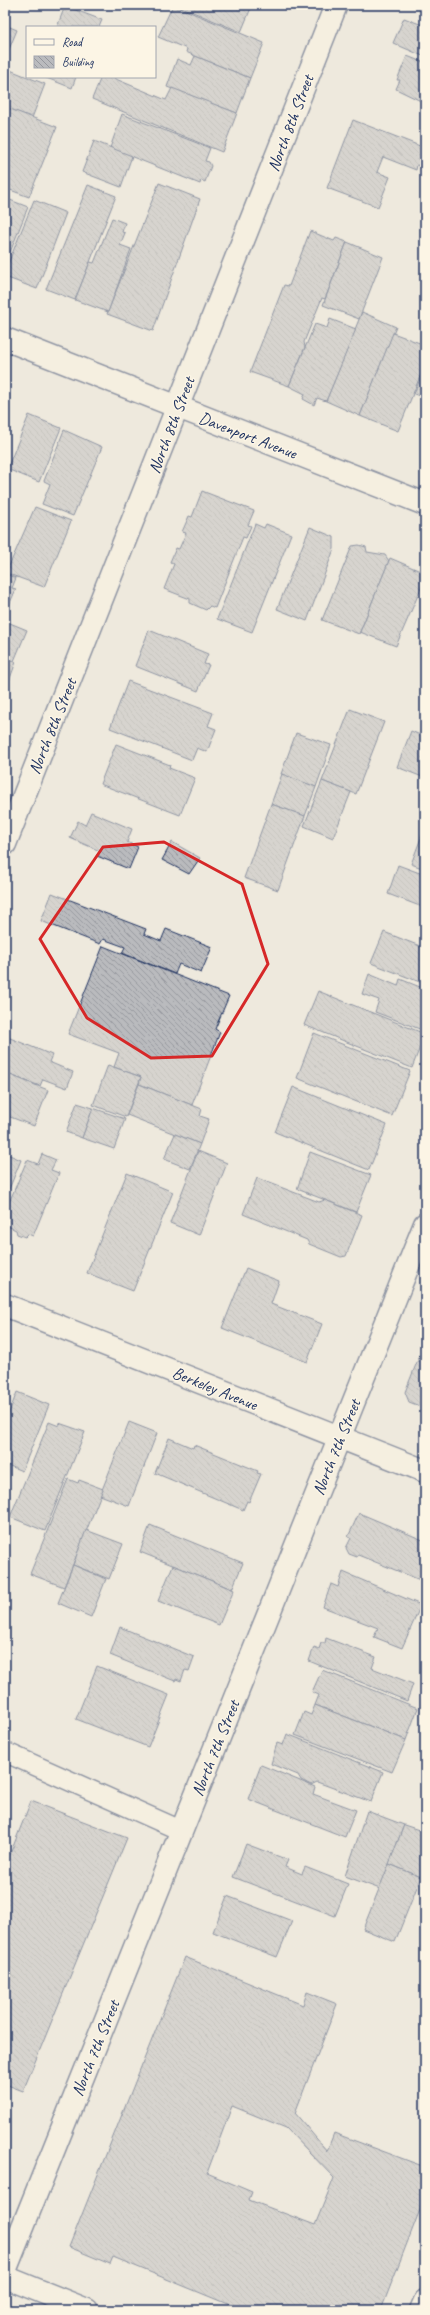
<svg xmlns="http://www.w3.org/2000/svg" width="430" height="2315" font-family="Caveat,sans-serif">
  <defs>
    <pattern id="building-back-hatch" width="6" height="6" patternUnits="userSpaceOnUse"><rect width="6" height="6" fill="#babbbe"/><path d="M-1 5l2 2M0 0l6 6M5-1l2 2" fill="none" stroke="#96989e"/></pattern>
  </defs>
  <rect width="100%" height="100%" fill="#eee9dd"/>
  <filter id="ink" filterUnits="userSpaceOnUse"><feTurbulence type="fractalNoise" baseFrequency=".025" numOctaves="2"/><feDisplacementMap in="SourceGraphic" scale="8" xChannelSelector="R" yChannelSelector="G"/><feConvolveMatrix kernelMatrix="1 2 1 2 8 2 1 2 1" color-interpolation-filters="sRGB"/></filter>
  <g filter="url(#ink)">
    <g fill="url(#building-back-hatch)" stroke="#1b2f5e" fill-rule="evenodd">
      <path d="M173,5L264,43L250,78L195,56L186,52L187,49L158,37Z"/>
      <path d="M176,5H247L251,8L241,32Z"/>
      <path d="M65,6L102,20L99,27H57Z"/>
      <path d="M404,18L425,26V57L393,43Z"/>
      <path d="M5,25L17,30L5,59Z"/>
      <path d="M195,56L250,78L237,113L167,87L177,59L191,65Z"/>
      <path d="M407,56L425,63V103L396,89L400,80H397Z"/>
      <path d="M5,68L45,84L32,118L5,107Z"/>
      <path d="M44,77H76L72,88Z"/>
      <path d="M101,77H111L166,100L172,88L237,113L222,152L92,99Z"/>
      <path d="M5,107L57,127L29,197L5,188Z"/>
      <path d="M122,114L210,148L205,161L209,162L211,166L205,182L201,180L200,184L110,148Z"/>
      <path d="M353,120L425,148V168L417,165L416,170L383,157L377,172L390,177L378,207L327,188Z"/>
      <path d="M94,141L132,156L121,187L82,172Z"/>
      <path d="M159,183L200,199L153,331L107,314Z"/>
      <path d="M88,185L116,196L75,300L46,289Z"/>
      <path d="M5,198L28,207L5,265Z"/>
      <path d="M34,200L66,213L37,289L5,277V271Z"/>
      <path d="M112,218L125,223L122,232L125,233L120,245L131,249L108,312L75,300L90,262L94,263Z"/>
      <path d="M310,231L334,241L336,238L347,242L325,299L322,298L304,342L305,347L289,386L250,372L284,285L289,286Z"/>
      <path d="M347,242L383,257L359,319L323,305Z"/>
      <path d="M362,312L396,327L360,416L326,401Z"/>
      <path d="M330,319L356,329L326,401L317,398L314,405L303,399L305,394L289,386L315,324L327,328Z"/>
      <path d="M393,333L425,345V364L398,431L360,416Z"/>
      <path d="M425,366V398L414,394Z"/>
      <path d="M29,415L61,428L39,482L7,469Z"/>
      <path d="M64,430L102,447L73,516L42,504L50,484L44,481Z"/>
      <path d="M202,491L254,511L248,525L251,526L246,538L243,537L215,608L210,606L206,610L190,603V599L164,589L174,564L170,562L176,548L179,549L186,533L182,532L189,516L192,517Z"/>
      <path d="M35,507L71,521L44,587L6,573Z"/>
      <path d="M255,524L264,528L266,524L291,534L252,632L217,619Z"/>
      <path d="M310,527L334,537V549L307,621L277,609Z"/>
      <path d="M359,545L366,547L367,552L385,555L389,561L359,634L322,620L352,546Z"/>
      <path d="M390,558L425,573V579L396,646L360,632Z"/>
      <path d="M5,574L16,578L12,588L16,589L6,612Z"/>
      <path d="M5,621L27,630L14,661L5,658Z"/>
      <path d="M149,630L208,654L204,664L209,665L198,691L135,666Z"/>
      <path d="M5,658L16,662L9,681L5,682Z"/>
      <path d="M128,681L213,713L208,726L216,729L207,752L197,748L192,760L110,728Z"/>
      <path d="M350,709L384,722L356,794L322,781Z"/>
      <path d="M411,731L425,737V778L397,767Z"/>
      <path d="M296,733L331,745L316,787L281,774Z"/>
      <path d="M116,744L170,765L169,768L195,778L180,815L100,784Z"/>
      <path d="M282,774L316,787L305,816L271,804Z"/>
      <path d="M322,781L351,792L333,838L304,826Z"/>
      <path d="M271,804L305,816L278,890L244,878Z"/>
      <path d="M91,812L132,829L127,842L138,847L129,869L97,856L100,851L70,838L78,821L85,825Z"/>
      <path d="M424,830H425V869L411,864Z"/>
      <path d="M172,842L200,858L189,874L162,860Z"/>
      <path d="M398,865L425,875V908L388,894Z"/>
      <path d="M52,893L146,929L144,934L161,941L166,929L212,947L201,973L179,964L175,974L122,953L125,947L103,939L100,944L41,921Z"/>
      <path d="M384,932L425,948V984L371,963Z"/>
      <path d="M103,946L229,996L215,1029L220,1032L192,1105L139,1084L141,1077L114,1067L119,1053L68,1034Z"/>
      <path d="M369,974L398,986L400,979L425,989V1031L375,1012L379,1000L362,994Z"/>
      <path d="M318,991L425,1034L412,1068L304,1025Z"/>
      <path d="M314,1033L410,1071L392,1116L297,1078Z"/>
      <path d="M5,1036L52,1055L49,1062L73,1072L67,1088L43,1079L40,1086L5,1073Z"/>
      <path d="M108,1065L141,1077L126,1117L93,1105Z"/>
      <path d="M5,1073L48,1090L34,1126L5,1115Z"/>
      <path d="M139,1084L202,1109L200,1116L209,1119L200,1144L127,1115Z"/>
      <path d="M293,1087L387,1125L369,1170L275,1132Z"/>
      <path d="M77,1103L93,1108L82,1138L66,1132Z"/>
      <path d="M93,1108L125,1119L114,1149L82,1138Z"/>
      <path d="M175,1134L200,1144L190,1169L164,1159Z"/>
      <path d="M198,1151L227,1163L199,1235L170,1223Z"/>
      <path d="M310,1152L371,1175L356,1212L297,1189Z"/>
      <path d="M5,1153L21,1160L5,1199Z"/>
      <path d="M42,1154L56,1160L51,1170L59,1173L33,1236L28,1234L25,1237L17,1234L16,1230L5,1225V1212L27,1160L38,1164Z"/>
      <path d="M127,1173L173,1192L133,1291L87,1273Z"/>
      <path d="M257,1178L319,1202L325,1200L362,1215L346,1256L341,1257L309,1244L307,1240L243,1214Z"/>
      <path d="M246,1268L279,1281L271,1304L322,1324L307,1362L222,1328Z"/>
      <path d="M425,1342V1408L409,1402L405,1392Z"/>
      <path d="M17,1392L49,1405L22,1471L5,1464V1423Z"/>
      <path d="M49,1422L59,1426V1423L85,1432L45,1531L10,1517Z"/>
      <path d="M129,1422L157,1433L129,1506L100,1495Z"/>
      <path d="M169,1438L193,1448L194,1445L258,1471L257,1473L261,1474L249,1502L247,1501L243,1510L155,1473Z"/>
      <path d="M68,1479L78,1483L79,1480L103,1489L64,1587L30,1574Z"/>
      <path d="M359,1513L425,1541V1582L358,1555L357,1557L349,1554L346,1548L351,1538L348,1537Z"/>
      <path d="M150,1525L243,1563L232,1589L140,1552Z"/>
      <path d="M86,1530L123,1544L109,1579L73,1565Z"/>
      <path d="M73,1565L106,1579L91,1617L58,1603Z"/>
      <path d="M173,1565L234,1590L219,1625L158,1601Z"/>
      <path d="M343,1572L421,1605L402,1648L374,1637L378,1628L323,1607L331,1584L338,1587Z"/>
      <path d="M120,1627L194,1657L189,1671L185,1670L181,1681L176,1679L175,1681L110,1655Z"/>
      <path d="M326,1638L376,1657L372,1668L413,1684L407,1701L309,1661L314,1647L319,1649L321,1643H325Z"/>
      <path d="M97,1666L169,1695L148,1747L76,1719Z"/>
      <path d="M322,1670L418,1708L406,1740L315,1705L319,1695L312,1692Z"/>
      <path d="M315,1705L406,1740L392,1772L295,1735L304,1712L311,1715Z"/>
      <path d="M287,1734L383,1772L371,1802L317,1782L311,1785L301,1780L298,1775L271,1764L277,1743L283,1745Z"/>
      <path d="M261,1765L315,1787L313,1794L356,1810L345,1837L248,1799Z"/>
      <path d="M31,1801L127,1838L23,2091L5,2084V1867Z"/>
      <path d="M367,1811L404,1825L380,1889L345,1876Z"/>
      <path d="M404,1825L425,1832V1867L421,1877L389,1864Z"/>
      <path d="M246,1844L288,1860L285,1867L302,1874L305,1867L348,1884L335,1916L233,1877Z"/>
      <path d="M389,1864L421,1877L395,1942L363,1929Z"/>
      <path d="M227,1896L292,1921L277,1957L213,1932Z"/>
      <path d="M185,1957L303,2005L307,1992L337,2004L295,2113L327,2151L334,2133L425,2167V2197L381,2310H242L113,2257L110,2264L69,2247ZM232,2106L286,2128L334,2178L315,2225L249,2200L252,2192L207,2173Z"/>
    </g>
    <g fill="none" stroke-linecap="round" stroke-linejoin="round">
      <g stroke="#1b2f5e" stroke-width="22">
        <path id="lane" d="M5,1752L182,1831"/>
      </g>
      <g stroke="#1b2f5e" stroke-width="25">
        <g id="street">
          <path d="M5,339L425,504"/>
          <path d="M5,844L336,5"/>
          <path d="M5,1305L425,1471"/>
          <path d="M5,2271L425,1224"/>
          <path d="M5,2277L87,2310"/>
        </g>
      </g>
      <g stroke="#1b2f5e" stroke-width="25">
        <path id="secondary" d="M421,2310L425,2301"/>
      </g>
      <use href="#lane" stroke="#fcf5e5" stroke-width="19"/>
      <use href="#street" stroke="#fcf5e5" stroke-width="22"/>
      <use href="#secondary" stroke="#fcf5e5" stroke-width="22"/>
    </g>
  </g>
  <path d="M0 0H430V2315H0ZM164,842L242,884L268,964L212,1056L151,1058L87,1018L40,939L103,847Z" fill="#eee9dd" fill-opacity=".55" fill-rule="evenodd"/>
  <path fill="none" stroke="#d62828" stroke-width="3" stroke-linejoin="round" d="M164,842L242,884L268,964L212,1056L151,1058L87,1018L40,939L103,847Z"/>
  <g text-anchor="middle" stroke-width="3" stroke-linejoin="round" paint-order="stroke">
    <g font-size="17" fill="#1b2f5e" stroke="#fcf5e5">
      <text transform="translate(290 123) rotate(-69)" y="6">North 8th Street</text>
      <text transform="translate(171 425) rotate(-69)" y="6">North 8th Street</text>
      <text transform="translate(248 435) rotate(21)" y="6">Davenport Avenue</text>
      <text transform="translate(52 726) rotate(-68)" y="6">North 8th Street</text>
      <text transform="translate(215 1388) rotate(22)" y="6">Berkeley Avenue</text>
      <text transform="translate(336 1447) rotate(-68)" y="6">North 7th Street</text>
      <text transform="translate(215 1748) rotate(-68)" y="6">North 7th Street</text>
      <text transform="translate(95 2048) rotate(-68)" y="6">North 7th Street</text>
    </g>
  </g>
  <rect width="430" height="2315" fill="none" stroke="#fcf5e5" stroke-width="20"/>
  <rect x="10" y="10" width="410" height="2295" fill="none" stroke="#1b2f5e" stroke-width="1.5" filter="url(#ink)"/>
  <rect x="26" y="26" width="130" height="52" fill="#fcf5e5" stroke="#a2a6af"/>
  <rect x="34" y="39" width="20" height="6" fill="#fcf5e5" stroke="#a2a6af"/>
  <text x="62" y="46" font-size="12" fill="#1b2f5e">Road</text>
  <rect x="34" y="56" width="20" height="12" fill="url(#building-back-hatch)" stroke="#a2a6af"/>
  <text x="62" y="66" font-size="12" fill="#1b2f5e">Building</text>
</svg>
